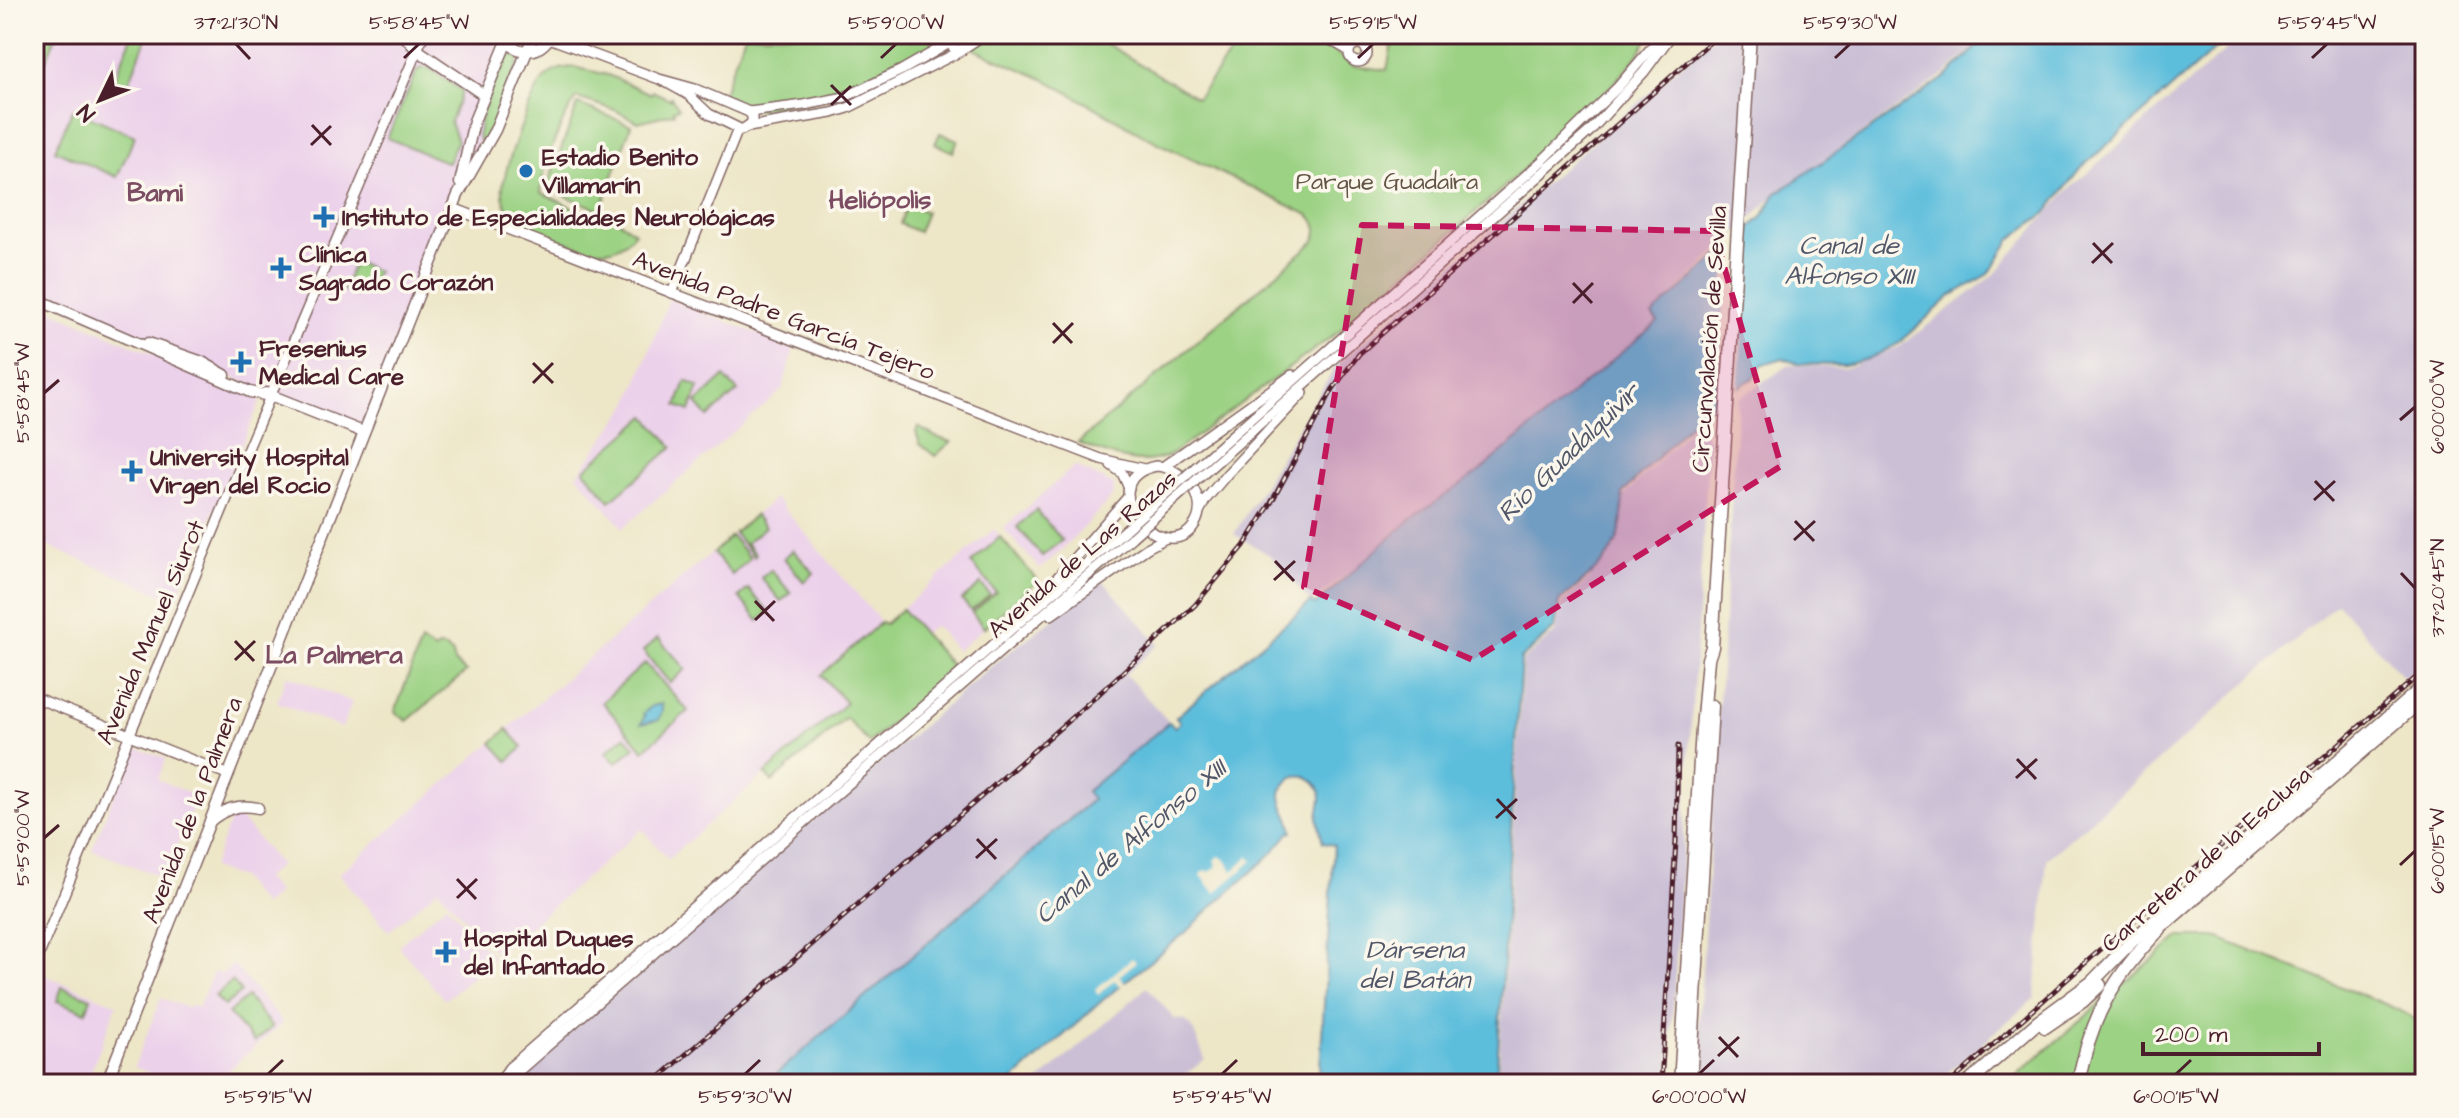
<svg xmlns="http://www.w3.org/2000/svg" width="2459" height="1118" font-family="'Architects Daughter',sans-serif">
  <rect width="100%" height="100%" fill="#fbf7ec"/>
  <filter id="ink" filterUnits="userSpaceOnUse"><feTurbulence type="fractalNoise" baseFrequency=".0125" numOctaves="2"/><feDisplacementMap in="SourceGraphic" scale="16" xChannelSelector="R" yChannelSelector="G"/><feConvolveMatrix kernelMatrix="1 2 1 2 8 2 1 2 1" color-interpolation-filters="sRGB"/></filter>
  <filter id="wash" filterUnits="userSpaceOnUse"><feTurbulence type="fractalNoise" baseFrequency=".006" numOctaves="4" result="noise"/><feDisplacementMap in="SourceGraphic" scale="32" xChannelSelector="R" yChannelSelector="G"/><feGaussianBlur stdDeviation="1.8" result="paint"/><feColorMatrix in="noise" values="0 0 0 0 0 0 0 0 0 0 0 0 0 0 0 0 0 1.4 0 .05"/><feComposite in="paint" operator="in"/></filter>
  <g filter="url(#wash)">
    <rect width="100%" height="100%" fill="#ede6c7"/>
    <g fill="#ecd1ea">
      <path d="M34,34H508L520,38L363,432L34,294Z"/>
      <path d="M669,299L794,348L782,390L623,528L577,475L629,404Z"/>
      <path d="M34,303L261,400L176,600L38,542L34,551Z"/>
      <path d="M1075,466L1114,485L1113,492L1111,498L1067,545L1040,569L1003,528Z"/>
      <path d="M775,498L881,622L821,674L846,703L668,859L642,829L497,955L438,889L389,931L339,874Z"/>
      <path d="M994,529L1038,581L957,651L935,625L923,634L902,609Z"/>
      <path d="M287,675L352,702L342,728L277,702Z"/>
      <path d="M133,747L166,758L158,780L197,796L164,878L92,850Z"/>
      <path d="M234,817L240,818L280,865L265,878L278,893L263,906L240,878L212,868L230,821Z"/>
      <path d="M447,904L494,958L445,1000L398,946Z"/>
      <path d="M233,964L283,1023L212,1084H177L134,1067L161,998L188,1008L190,1005L198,1008L213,972L222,974Z"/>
      <path d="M39,973L117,1004L86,1084H67L34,1071V986Z"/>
    </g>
    <g fill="#cbbfd5">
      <path d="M1717,34H1989L1946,73L1776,194L1652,315L1657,322L1476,474L1311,602L1271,556L1234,534L1336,366Z"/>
      <path d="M2244,34H2425V660L2404,678L2337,603L2047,859L2035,998L1934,1084H1695L1738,399L1789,365L1846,368L1899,347L1994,275L2068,190Z"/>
      <path d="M1700,418L1709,442L1668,1084H1498L1523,660L1556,632L1561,604L1583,585L1616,547L1624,496Z"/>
      <path d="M1103,581L1159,644L1125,674L1169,722L1086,792L1092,800L766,1084H510L1000,659Z"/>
      <path d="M1147,987L1175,1019L1185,1020L1192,1027L1205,1059L1174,1084H1036Z"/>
    </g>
    <g fill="#9cd284" stroke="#737858" stroke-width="2">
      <path d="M34,34H57L34,88Z"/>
      <path d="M133,34H148L127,87L114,80Z"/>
      <path d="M745,34H943L944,38L929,50L900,68L850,92L757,110L721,98Z"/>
      <path d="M952,34H1090L1197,98L1245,34H1311L1354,66L1387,70L1394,34H1651L1633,62L1598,100L1512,180L1342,329L1172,454C1141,470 1109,455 1078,443L1315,241C1319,229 1317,223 1309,215L1160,144L1046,80L976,50Z"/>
      <path d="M507,54L520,58L492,127L484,140L479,141C474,121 499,74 507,54Z"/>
      <path d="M574,67L608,75L651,94L652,91L670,99L671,97L679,108L673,110L674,113L638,122L615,110L577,98C561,119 543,165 541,192C556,200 592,218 608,214L635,232C621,251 604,253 583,248C563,240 523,231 511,214C505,206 502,195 503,185C507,163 531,92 546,77C554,69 564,68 574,67Z"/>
      <path d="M421,68H429L462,91L450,122L457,141L448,163L387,138L417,71Z"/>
      <path d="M578,104L631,125L601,210L546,189Z"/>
      <path d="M73,109L135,136L117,177L55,150Z"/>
      <path d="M940,133L958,140L953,152L935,144Z"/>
      <path d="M907,204L926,212L918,232L900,224Z"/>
      <path d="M354,262L377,271L370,288L361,284L356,296L343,290Z"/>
      <path d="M724,377L738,391L708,417L696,403Z"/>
      <path d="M686,381L699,387L690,411L677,406Z"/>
      <path d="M646,416L673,447L610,501L584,470Z"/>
      <path d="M918,427L936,437L951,442L935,456L920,444L916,432Z"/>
      <path d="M1036,510L1062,540L1042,556L1017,527Z"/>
      <path d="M755,515L765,527L746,543L756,555L754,557L734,533Z"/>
      <path d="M731,536L750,558L732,575L713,553Z"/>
      <path d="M1000,537L1038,581L984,628L972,613L996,592L971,563Z"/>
      <path d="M793,550L814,573L804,582L784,558Z"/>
      <path d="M771,570L791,593L781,601L761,578Z"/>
      <path d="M981,584L990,595L971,611L962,600Z"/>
      <path d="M748,589L769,612L759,621L739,597Z"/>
      <path d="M902,609L954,669L869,743L846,718L772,782L765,774L846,703L821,675L881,622L885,624Z"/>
      <path d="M658,638L686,669L670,683L643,651Z"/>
      <path d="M421,642L435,650L437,647L446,648L453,654L454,662L466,672L407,721L395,712Z"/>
      <path d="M645,663L688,711L644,750L602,702Z"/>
      <path d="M507,729L523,747L508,761L492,743Z"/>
      <path d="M625,736L635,747L616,763L606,752Z"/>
      <path d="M2179,937H2216L2399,1010L2425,1025V1084H2006Z"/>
      <path d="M232,981L241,992L224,1006L215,996Z"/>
      <path d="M62,987L91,998L86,1012L57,1001Z"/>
      <path d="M247,997L272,1027L254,1042L228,1013Z"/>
    </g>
    <g fill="#5dbedc" stroke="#546e84" stroke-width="2">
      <path d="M1990,34H2232L2080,169L2047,212L2011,239L1989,274L1951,296L1898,344L1868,359L1844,365L1798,364L1783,358L1763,364L1753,378L1700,413L1623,493C1622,509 1623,528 1616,543C1604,567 1578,585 1559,602L1555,628L1521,659L1496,1084H1319L1334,845L1323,843C1321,835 1319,827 1318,819C1318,809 1324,797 1319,788C1316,782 1310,778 1305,776C1299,775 1292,776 1288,781C1270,797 1292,815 1293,832L1289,833C1261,870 1221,894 1191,928L1104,999L1009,1084H765L1092,800L1086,792L1169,722L1175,727L1180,722L1176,717L1311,602L1315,605L1410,520L1476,474L1658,322L1652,315L1762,217L1776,194L1947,76Z"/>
      <path d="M662,704V711L659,720L641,724L645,716L643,714L652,706Z"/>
    </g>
    <g fill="#ede6c7">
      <path d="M1749,224L1738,393L1717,407L1727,244Z"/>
      <path d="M1219,856L1225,859L1233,871L1249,856L1253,861L1215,893L1200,874L1206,870L1210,872L1217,866L1214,860Z"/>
      <path d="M1132,958L1136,962L1119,976L1127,986L1123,988L1114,980L1098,995L1095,990Z"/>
    </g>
  </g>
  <g filter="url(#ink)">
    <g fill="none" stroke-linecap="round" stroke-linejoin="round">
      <g stroke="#836562" stroke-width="12">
        <g id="secondary">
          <path d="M1320,34L1348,50"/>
          <path d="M549,38L659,79L695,89L749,112L752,116V123L742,130L709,114L689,95L662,80"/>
          <circle cx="1358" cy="53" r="9"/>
          <path d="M964,48L985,34"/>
          <path d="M749,112L804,105L845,97L902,70L953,41"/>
          <path d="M748,127L832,113L848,108L961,51L964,43L958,39L953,41L952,46L958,52"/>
          <path d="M453,208L1101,459L1144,469"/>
          <path d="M672,293L738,129"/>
          <path d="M1111,465L1122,473L1129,488"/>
          <path d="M1156,466C1183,467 1210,498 1195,524C1164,573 1087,480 1156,466Z"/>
          <path d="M1164,466L1292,375"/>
          <path d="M1195,468L1542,161L1618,87L1653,46L1660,34"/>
          <path d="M1202,475L1590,131L1644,72L1672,34"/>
          <path d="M1200,510L1206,499L1227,474L1303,393"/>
          <path d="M1035,603L1128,497"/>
          <path d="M1051,615L1147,548L1166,538"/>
          <path d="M34,697L227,774"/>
          <path d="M34,967L235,479L424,34"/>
          <path d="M502,1081L514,1075L1132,537"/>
          <path d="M498,1084L509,1068L1126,529"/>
        </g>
      </g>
      <g stroke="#836562" stroke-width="13">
        <g id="primary">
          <path d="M403,34L416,49L484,95"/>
          <path d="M502,34C514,56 540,57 551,34"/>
          <path d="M460,183L474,121L510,34"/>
          <path d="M34,298L250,392L270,396"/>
          <path d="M148,343L202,362L225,375"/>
          <path d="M265,393L363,432"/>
          <path d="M210,821C226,808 238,804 258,808"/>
          <path d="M106,1084L458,195L495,130L534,34"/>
        </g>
      </g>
      <g stroke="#836562" stroke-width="15">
        <g id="highway">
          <path d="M2152,932L2168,921L2425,697"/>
          <path d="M2045,1027L2083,1001L2100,985"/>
          <path d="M1680,1084L1702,729L1708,659L1712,647L1750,34"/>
          <path d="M1690,1084L1712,706"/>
          <path d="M1967,1084L2039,1021L2092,982L2134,939L2425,685"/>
          <path d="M2078,1084C2090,1018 2114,976 2160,929"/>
        </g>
      </g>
      <use href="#secondary" stroke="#fff" stroke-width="9"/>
      <use href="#primary" stroke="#fff" stroke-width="10"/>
      <use href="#highway" stroke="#fff" stroke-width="12"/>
      <g stroke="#4a1f2b" stroke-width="5">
        <g id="rail">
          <path d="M652,1084L1101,692L1195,605L1244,546L1271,503L1333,389L1359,354L1719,34"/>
          <path d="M1661,1084L1676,841L1678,746"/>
          <path d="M1949,1084L2117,935L2425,670"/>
        </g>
      </g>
      <use href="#rail" stroke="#fbf7ec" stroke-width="2" stroke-dasharray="6" stroke-linecap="butt"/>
      <g stroke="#836562" stroke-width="12" stroke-linecap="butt">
        <g id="secondary-bridge">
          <path d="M1126,529L1195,468"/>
          <path d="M1132,537L1202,475"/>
        </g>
      </g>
      <use href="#secondary-bridge" stroke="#fff" stroke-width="9"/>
    </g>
  </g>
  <path fill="#c2185b" fill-opacity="0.2" stroke="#c2185b" stroke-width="6" stroke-dasharray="16 10" stroke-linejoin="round" d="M1362,225L1714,231L1781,466L1473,660L1304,587Z"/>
  <path fill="none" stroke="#4a1f2b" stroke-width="3" d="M236,44L250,59M404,58L419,44M881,58L896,44M1358,58L1373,44M1835,58L1850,44M2312,58L2327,44M831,85L851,105M831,105L851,86M312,125L331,145M311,145L331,126M2093,243L2112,263M2092,263L2113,243M1573,283L1592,303M1573,303L1593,283M1053,323L1072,343M1053,343L1073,323M533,363L553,383M533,383L553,363M44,393L59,380M2400,420L2415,407M2315,481L2334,501M2314,500L2335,481M1795,521L1814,541M1794,540L1815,521M1275,561L1294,581M2401,573L2415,588M1274,580L1295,561M755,601L774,621M755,620L775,601M235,641L254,661M235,660L255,641M2017,759L2036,779M2016,778L2037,759M1497,799L1516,819M1496,818L1517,799M44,838L59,825M977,839L996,859M976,858L997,839M2400,865L2415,851M457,879L476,899M457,898L477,879M1719,1037L1738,1057M1718,1056L1739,1037M268,1074L283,1060M745,1074L760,1060M1222,1074L1237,1060M1699,1074L1714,1060M2176,1074L2191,1060"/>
  <g fill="#1f6fb2" stroke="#fbf7ec" stroke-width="3">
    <circle cx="526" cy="171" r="8"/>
    <path d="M320 205h8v8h8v8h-8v8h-8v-8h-8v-8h8z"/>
    <path d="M277 256h8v8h8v8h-8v8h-8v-8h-8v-8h8z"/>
    <path d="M237 350h8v8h8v8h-8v8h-8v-8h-8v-8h8z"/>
    <path d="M128 459h8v8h8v8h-8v8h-8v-8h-8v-8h8z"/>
    <path d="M442 940h8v8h8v8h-8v8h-8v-8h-8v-8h8z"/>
  </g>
  <g text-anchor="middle" stroke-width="7" stroke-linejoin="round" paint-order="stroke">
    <g font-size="24" font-weight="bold" fill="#4a1f2b" stroke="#fbf7ec" text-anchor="start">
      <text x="542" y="165">Estadio Benito<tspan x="542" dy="28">Villamarín</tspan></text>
      <text x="342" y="225">Instituto de Especialidades Neurológicas</text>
      <text x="299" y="262">Clínica<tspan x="299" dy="28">Sagrado Corazón</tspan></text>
      <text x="259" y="356">Fresenius<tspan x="259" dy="28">Medical Care</tspan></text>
      <text x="150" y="465">University Hospital<tspan x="150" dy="28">Virgen del Rocio</tspan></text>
      <text x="464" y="946">Hospital Duques<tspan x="464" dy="28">del Infantado</tspan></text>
    </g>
    <g font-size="24" fill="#635546" stroke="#fbf7ec">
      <text x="1387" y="189">Parque Guadaíra</text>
    </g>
    <g font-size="24" fill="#4a1f2b" stroke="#fbf7ec">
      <text transform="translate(784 315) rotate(21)" y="8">Avenida Padre García Tejero</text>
      <text transform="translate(1709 339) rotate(-86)" y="8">Circunvalación de Sevilla</text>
      <text transform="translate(1082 554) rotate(-41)" y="8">Avenida de Las Razas</text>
      <text transform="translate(150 632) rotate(-67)" y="8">Avenida Manuel Siurot</text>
      <text transform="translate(192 810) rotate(-69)" y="8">Avenida de la Palmera</text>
      <text transform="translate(2206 859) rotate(-41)" y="8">Carretera de la Esclusa</text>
    </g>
    <g font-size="26" font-weight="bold" fill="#7c4c62" stroke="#fbf7ec">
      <text x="155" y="201">Bami</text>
      <text x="880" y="208">Heliópolis</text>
      <text x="334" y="663">La Palmera</text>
    </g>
    <g font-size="26" font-style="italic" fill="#515769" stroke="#fbf7ec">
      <text x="1849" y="254">Canal de<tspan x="1849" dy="30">Alfonso XIII</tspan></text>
      <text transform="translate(1568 452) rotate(-44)" y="9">Río Guadalquivir</text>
      <text transform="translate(1130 841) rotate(-40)" y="9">Canal de Alfonso XIII</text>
      <text x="1415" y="958">Dársena<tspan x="1415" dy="30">del Batán</tspan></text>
    </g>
  </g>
  <rect width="2459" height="1118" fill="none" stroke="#fbf7ec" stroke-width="88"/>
  <g transform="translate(100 100) rotate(227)" stroke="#fbf7ec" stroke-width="6" paint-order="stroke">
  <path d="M0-6L14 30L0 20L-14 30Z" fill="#4a1f2b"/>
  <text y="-12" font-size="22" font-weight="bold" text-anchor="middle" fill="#4a1f2b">N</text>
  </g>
  <path d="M2143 1042v12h176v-12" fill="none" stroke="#4a1f2b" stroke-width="4"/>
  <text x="2155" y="1042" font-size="24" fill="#4a1f2b" stroke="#fbf7ec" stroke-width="6" paint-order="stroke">200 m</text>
  <rect x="44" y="44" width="2371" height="1030" fill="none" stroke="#4a1f2b" stroke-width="3"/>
  <g font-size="20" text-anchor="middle" fill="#4a1f2b">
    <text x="236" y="29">37°21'30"N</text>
    <text x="419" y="29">5°58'45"W</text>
    <text x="896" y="29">5°59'00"W</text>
    <text x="1373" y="29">5°59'15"W</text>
    <text x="1850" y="29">5°59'30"W</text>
    <text x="2327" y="29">5°59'45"W</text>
    <text transform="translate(22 393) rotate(-90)" y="7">5°58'45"W</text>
    <text transform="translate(2437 407) rotate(-90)" y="7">6°00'00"W</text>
    <text transform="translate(2437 588) rotate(-90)" y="7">37°20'45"N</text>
    <text transform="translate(22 838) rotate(-90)" y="7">5°59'00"W</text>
    <text transform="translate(2437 851) rotate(-90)" y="7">6°00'15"W</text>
    <text x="268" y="1103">5°59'15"W</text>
    <text x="745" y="1103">5°59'30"W</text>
    <text x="1222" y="1103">5°59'45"W</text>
    <text x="1699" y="1103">6°00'00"W</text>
    <text x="2176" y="1103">6°00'15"W</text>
  </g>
</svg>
